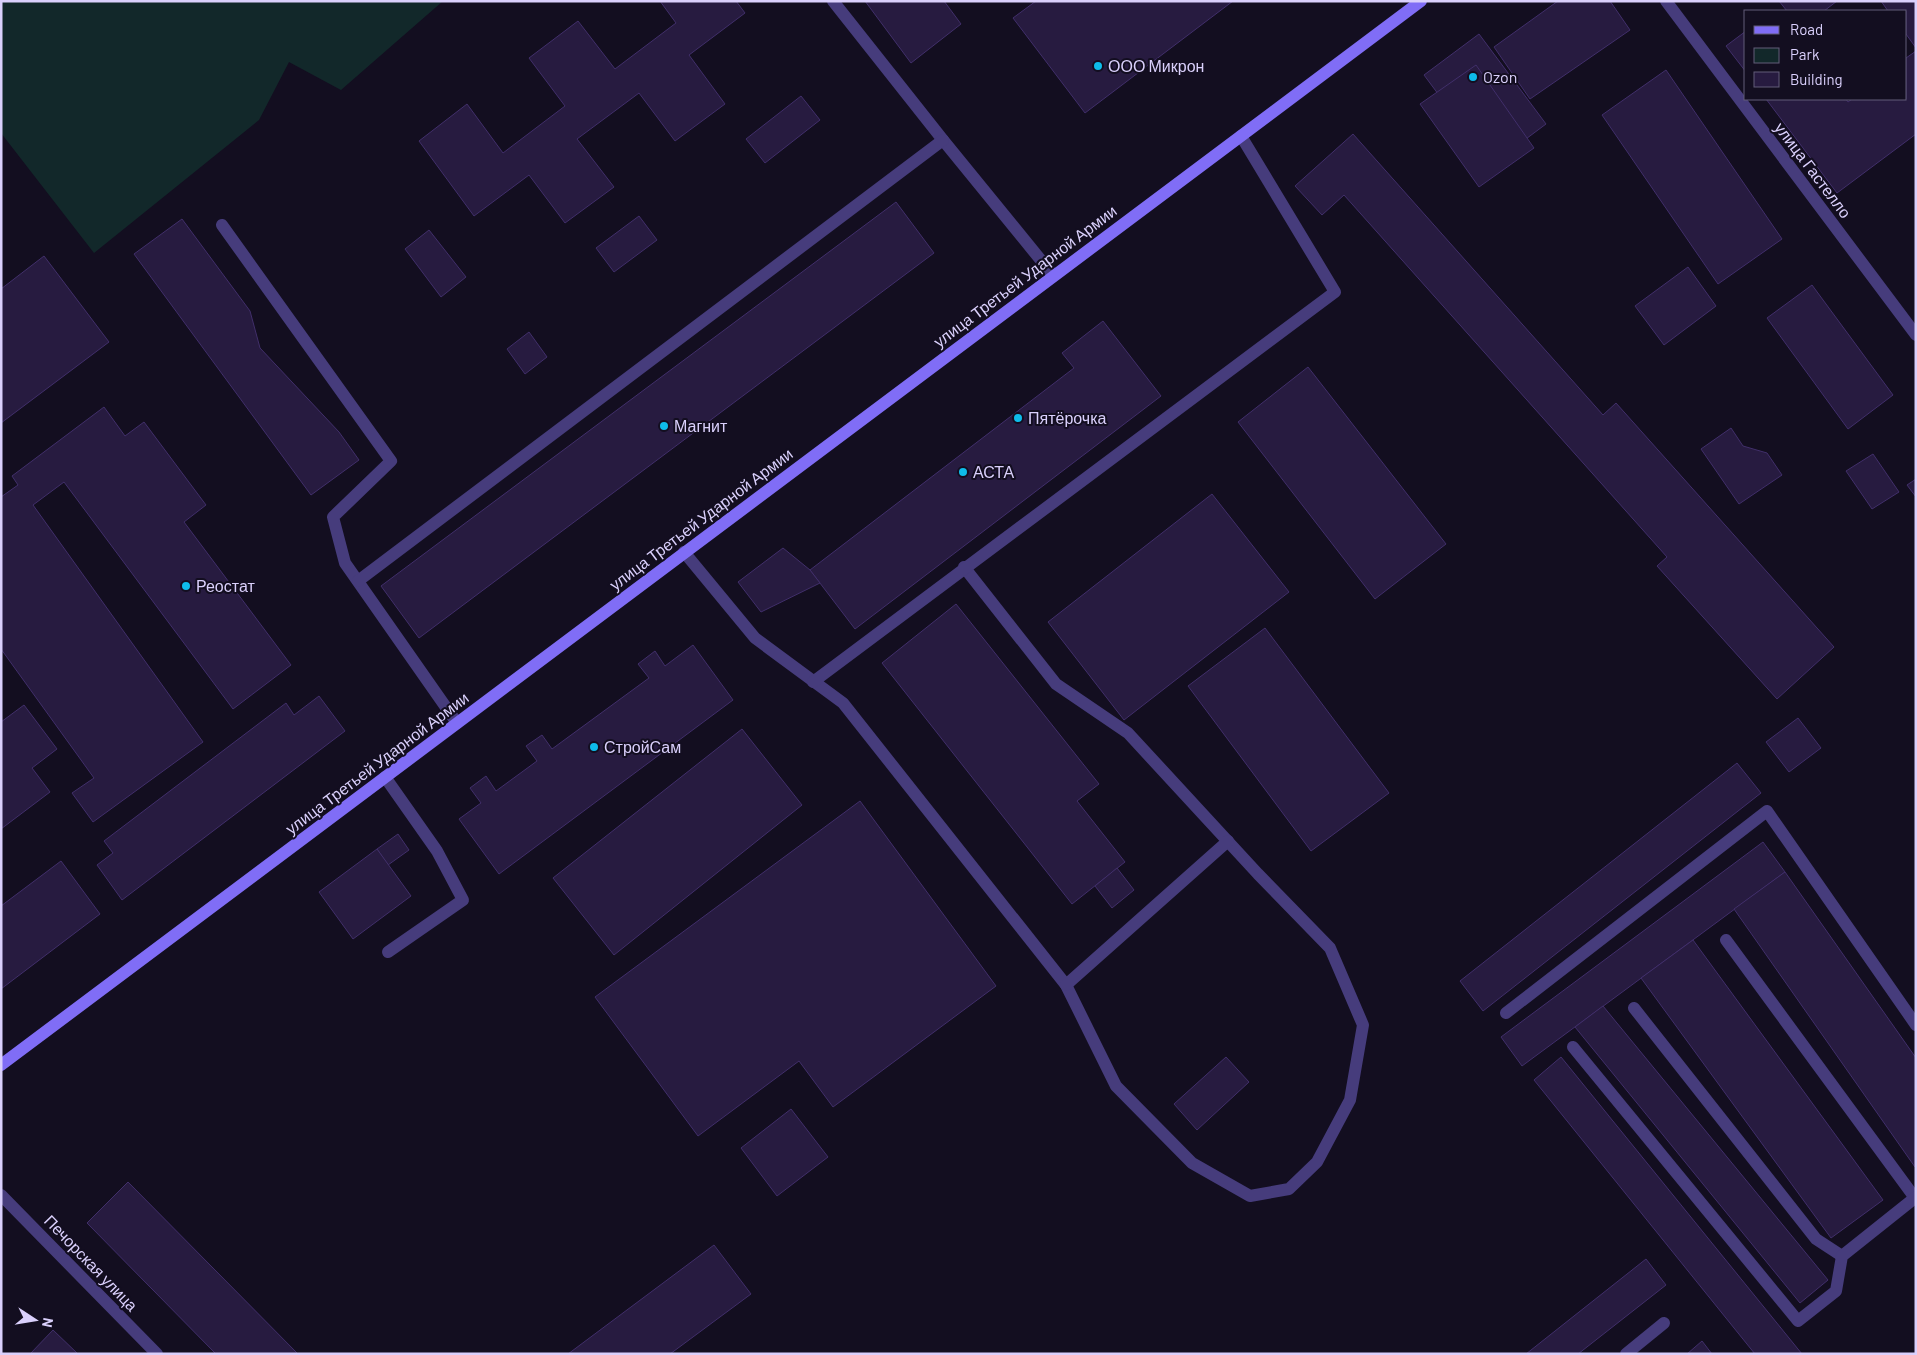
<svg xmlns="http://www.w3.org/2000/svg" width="1917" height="1355" font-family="Barlow,sans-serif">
  <rect width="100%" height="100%" fill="#130e20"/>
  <path fill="#12282a" d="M1,1H443L341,90L289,62L259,120L94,253L1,133Z"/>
  <g fill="#271b40" stroke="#412f6a">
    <path d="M660,1H736L745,13L689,55L725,104L675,141L639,93L577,139L614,187L565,223L529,175L474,216L419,141L467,104L503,153L565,106L529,58L578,21L615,69L676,23Z"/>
    <path d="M865,1H944L961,24L911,63Z"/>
    <path d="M1036,1H1233L1085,113L1013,18Z"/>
    <path d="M1558,1H1610L1630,30L1530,99L1494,47Z"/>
    <path d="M1779,1H1837L1824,11H1787Z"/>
    <path d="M1881,1H1916V48L1906,34V11H1888Z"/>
    <path d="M1746,31V72L1726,46Z"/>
    <path d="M1479,34L1546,124L1491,165L1424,75Z"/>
    <path d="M1916,51V134L1837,193L1766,99H1846L1848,102L1852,99H1906V58Z"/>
    <path d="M1476,65L1534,148L1479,187L1420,104Z"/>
    <path d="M1666,70L1782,239L1718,284L1602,115Z"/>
    <path d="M801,96L820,120L765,163L746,139Z"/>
    <path d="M1353,134L1603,415L1616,403L1834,647L1777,699L1657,566L1667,557L1344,195L1322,215L1295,186Z"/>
    <path d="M896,202L934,253L419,638L381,586Z"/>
    <path d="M639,216L657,240L614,272L596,248Z"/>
    <path d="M182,219L250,311L260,348L339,432L359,460L311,495L134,254Z"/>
    <path d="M429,230L466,277L441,297L405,249Z"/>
    <path d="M44,256L109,342L1,423V289Z"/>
    <path d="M1688,267L1716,306L1664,345L1635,306Z"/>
    <path d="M1812,285L1893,395L1848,429L1767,318Z"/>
    <path d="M1103,321L1161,396L855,629L810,570L1074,368L1062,353Z"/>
    <path d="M529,332L547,357L525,374L507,349Z"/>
    <path d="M1308,367L1446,544L1375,599L1238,422Z"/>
    <path d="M104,407L125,436L144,422L206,505L184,522L291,665L233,709L64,482L33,505L203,742L93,822L72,793L94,778L1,649V497L18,485L12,476Z"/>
    <path d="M1731,428L1743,446L1767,453L1782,475L1739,504L1701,449Z"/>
    <path d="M1873,454L1899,492L1872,509L1846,471Z"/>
    <path d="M1916,479V497L1907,485Z"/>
    <path d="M1212,494L1289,592L1124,720L1048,622Z"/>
    <path d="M783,548L810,570L820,583L761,612L738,582Z"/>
    <path d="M956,604L1099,784L1077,801L1125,862L1072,904L882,663Z"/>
    <path d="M1265,628L1389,793L1311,851L1188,686Z"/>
    <path d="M693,645L733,700L499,874L459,819L481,803L470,788L486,776L496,791L537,761L526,746L542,735L552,749L649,678L638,664L655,651L665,666Z"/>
    <path d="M319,696L345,731L122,900L97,865L113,853L104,841L286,703L294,715Z"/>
    <path d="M24,705L57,749L32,768L50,792L1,829V722Z"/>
    <path d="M1798,718L1821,748L1789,772L1766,742Z"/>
    <path d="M742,729L802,805L614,955L553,878Z"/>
    <path d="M1737,763L1761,793L1483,1011L1460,981Z"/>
    <path d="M860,801L996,986L833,1107L799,1061L698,1136L595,997Z"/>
    <path d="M398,834L409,850L388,865L377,849Z"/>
    <path d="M1763,842L1785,872L1522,1066L1501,1037Z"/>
    <path d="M377,849L411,896L353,939L319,892Z"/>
    <path d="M61,861L100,914L1,989V906Z"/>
    <path d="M1117,868L1134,890L1112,908L1095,886Z"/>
    <path d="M1785,872L1916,1058L1915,1167L1734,909Z"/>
    <path d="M1693,940L1883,1200L1831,1238L1641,978Z"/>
    <path d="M1603,1006L1828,1280L1800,1303L1575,1027Z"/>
    <path d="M1226,1057L1249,1082L1197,1130L1174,1104Z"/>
    <path d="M1561,1057L1802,1354H1755L1534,1080Z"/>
    <path d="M791,1109L828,1157L777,1196L741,1148Z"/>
    <path d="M128,1182L298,1354H216L87,1223Z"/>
    <path d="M714,1245L751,1294L670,1354H568Z"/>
    <path d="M1646,1259L1666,1285L1578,1354H1526Z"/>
    <path d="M53,1330L78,1354H30Z"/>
    <path d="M1702,1341L1712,1354H1687Z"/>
  </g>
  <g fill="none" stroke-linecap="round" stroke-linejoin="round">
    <g stroke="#463c7c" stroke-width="12">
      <path d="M833,1L943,140L1053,275"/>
      <path d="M222,225L391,461L333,517L345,563L457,723"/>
      <path d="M684,552L755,638L843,703L1066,985L1116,1086L1192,1163L1250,1196L1289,1189L1317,1162L1350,1100L1363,1025L1330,948L1258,874L1128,733L1056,684L964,567"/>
      <path d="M358,581L943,140"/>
      <path d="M813,682L1335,292L1241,136"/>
      <path d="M385,777L437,851L463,900L388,952"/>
      <path d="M1726,940L1915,1198"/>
      <path d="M1066,985L1228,841"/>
      <path d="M1634,1008L1816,1239L1842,1256"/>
      <path d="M1506,1013L1767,811L1916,1025"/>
      <path d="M1573,1047L1798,1321L1836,1291L1842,1256L1916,1197"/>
      <path d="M1626,1354L1664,1323"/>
    </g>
    <g stroke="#463c7c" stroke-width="12">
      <path d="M1666,1L1916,335"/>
      <path d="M1,1195L157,1354"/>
    </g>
    <path stroke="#806df6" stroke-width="12" d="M1,1065L1421,1"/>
  </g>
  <g fill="#0ebcea" stroke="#130e20" stroke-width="2">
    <circle cx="1098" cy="66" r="5"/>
    <circle cx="1473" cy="77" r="5"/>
    <circle cx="1018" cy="418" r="5"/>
    <circle cx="664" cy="426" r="5"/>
    <circle cx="963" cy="472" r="5"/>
    <circle cx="186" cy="586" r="5"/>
    <circle cx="594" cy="747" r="5"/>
  </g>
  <g text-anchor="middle" stroke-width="4" stroke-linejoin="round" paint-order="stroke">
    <g font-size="16" fill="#dad0fc" stroke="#130e20" text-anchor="start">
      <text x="1108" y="72">ООО Микрон</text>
      <text x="1483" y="83">Ozon</text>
      <text x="1028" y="424">Пятёрочка</text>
      <text x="674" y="432">Магнит</text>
      <text x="973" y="478">АСТА</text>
      <text x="196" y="592">Реостат</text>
      <text x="604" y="753">СтройСам</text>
    </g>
    <g font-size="16" fill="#dad0fc" stroke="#130e20">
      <text transform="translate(1813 170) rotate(53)" y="6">улица Гастелло</text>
      <text transform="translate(1025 276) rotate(-37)" y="6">улица Третьей Ударной Армии</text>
      <text transform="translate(701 519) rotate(-37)" y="6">улица Третьей Ударной Армии</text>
      <text transform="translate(377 763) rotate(-37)" y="6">улица Третьей Ударной Армии</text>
      <text transform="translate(91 1263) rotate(46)" y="6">Печорская улица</text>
    </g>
  </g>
  <rect width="1917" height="1355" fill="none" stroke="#dad0fc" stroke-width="5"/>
  <rect x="1744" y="10" width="162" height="90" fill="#130e20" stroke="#635c78"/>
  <rect x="1754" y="26" width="25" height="8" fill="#806df6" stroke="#635c78"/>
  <text x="1790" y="35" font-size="15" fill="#dad0fc">Road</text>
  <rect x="1754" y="48" width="25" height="15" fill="#12282a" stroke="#635c78"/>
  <text x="1790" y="60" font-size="15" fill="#dad0fc">Park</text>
  <rect x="1754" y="72" width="25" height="15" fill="#271b40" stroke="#635c78"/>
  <text x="1790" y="85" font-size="15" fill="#dad0fc">Building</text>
  <g transform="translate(35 1320) rotate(102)" stroke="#130e20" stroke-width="4" paint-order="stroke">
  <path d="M0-4L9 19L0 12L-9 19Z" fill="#dad0fc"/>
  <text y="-8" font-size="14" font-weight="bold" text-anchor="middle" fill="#dad0fc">N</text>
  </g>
</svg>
